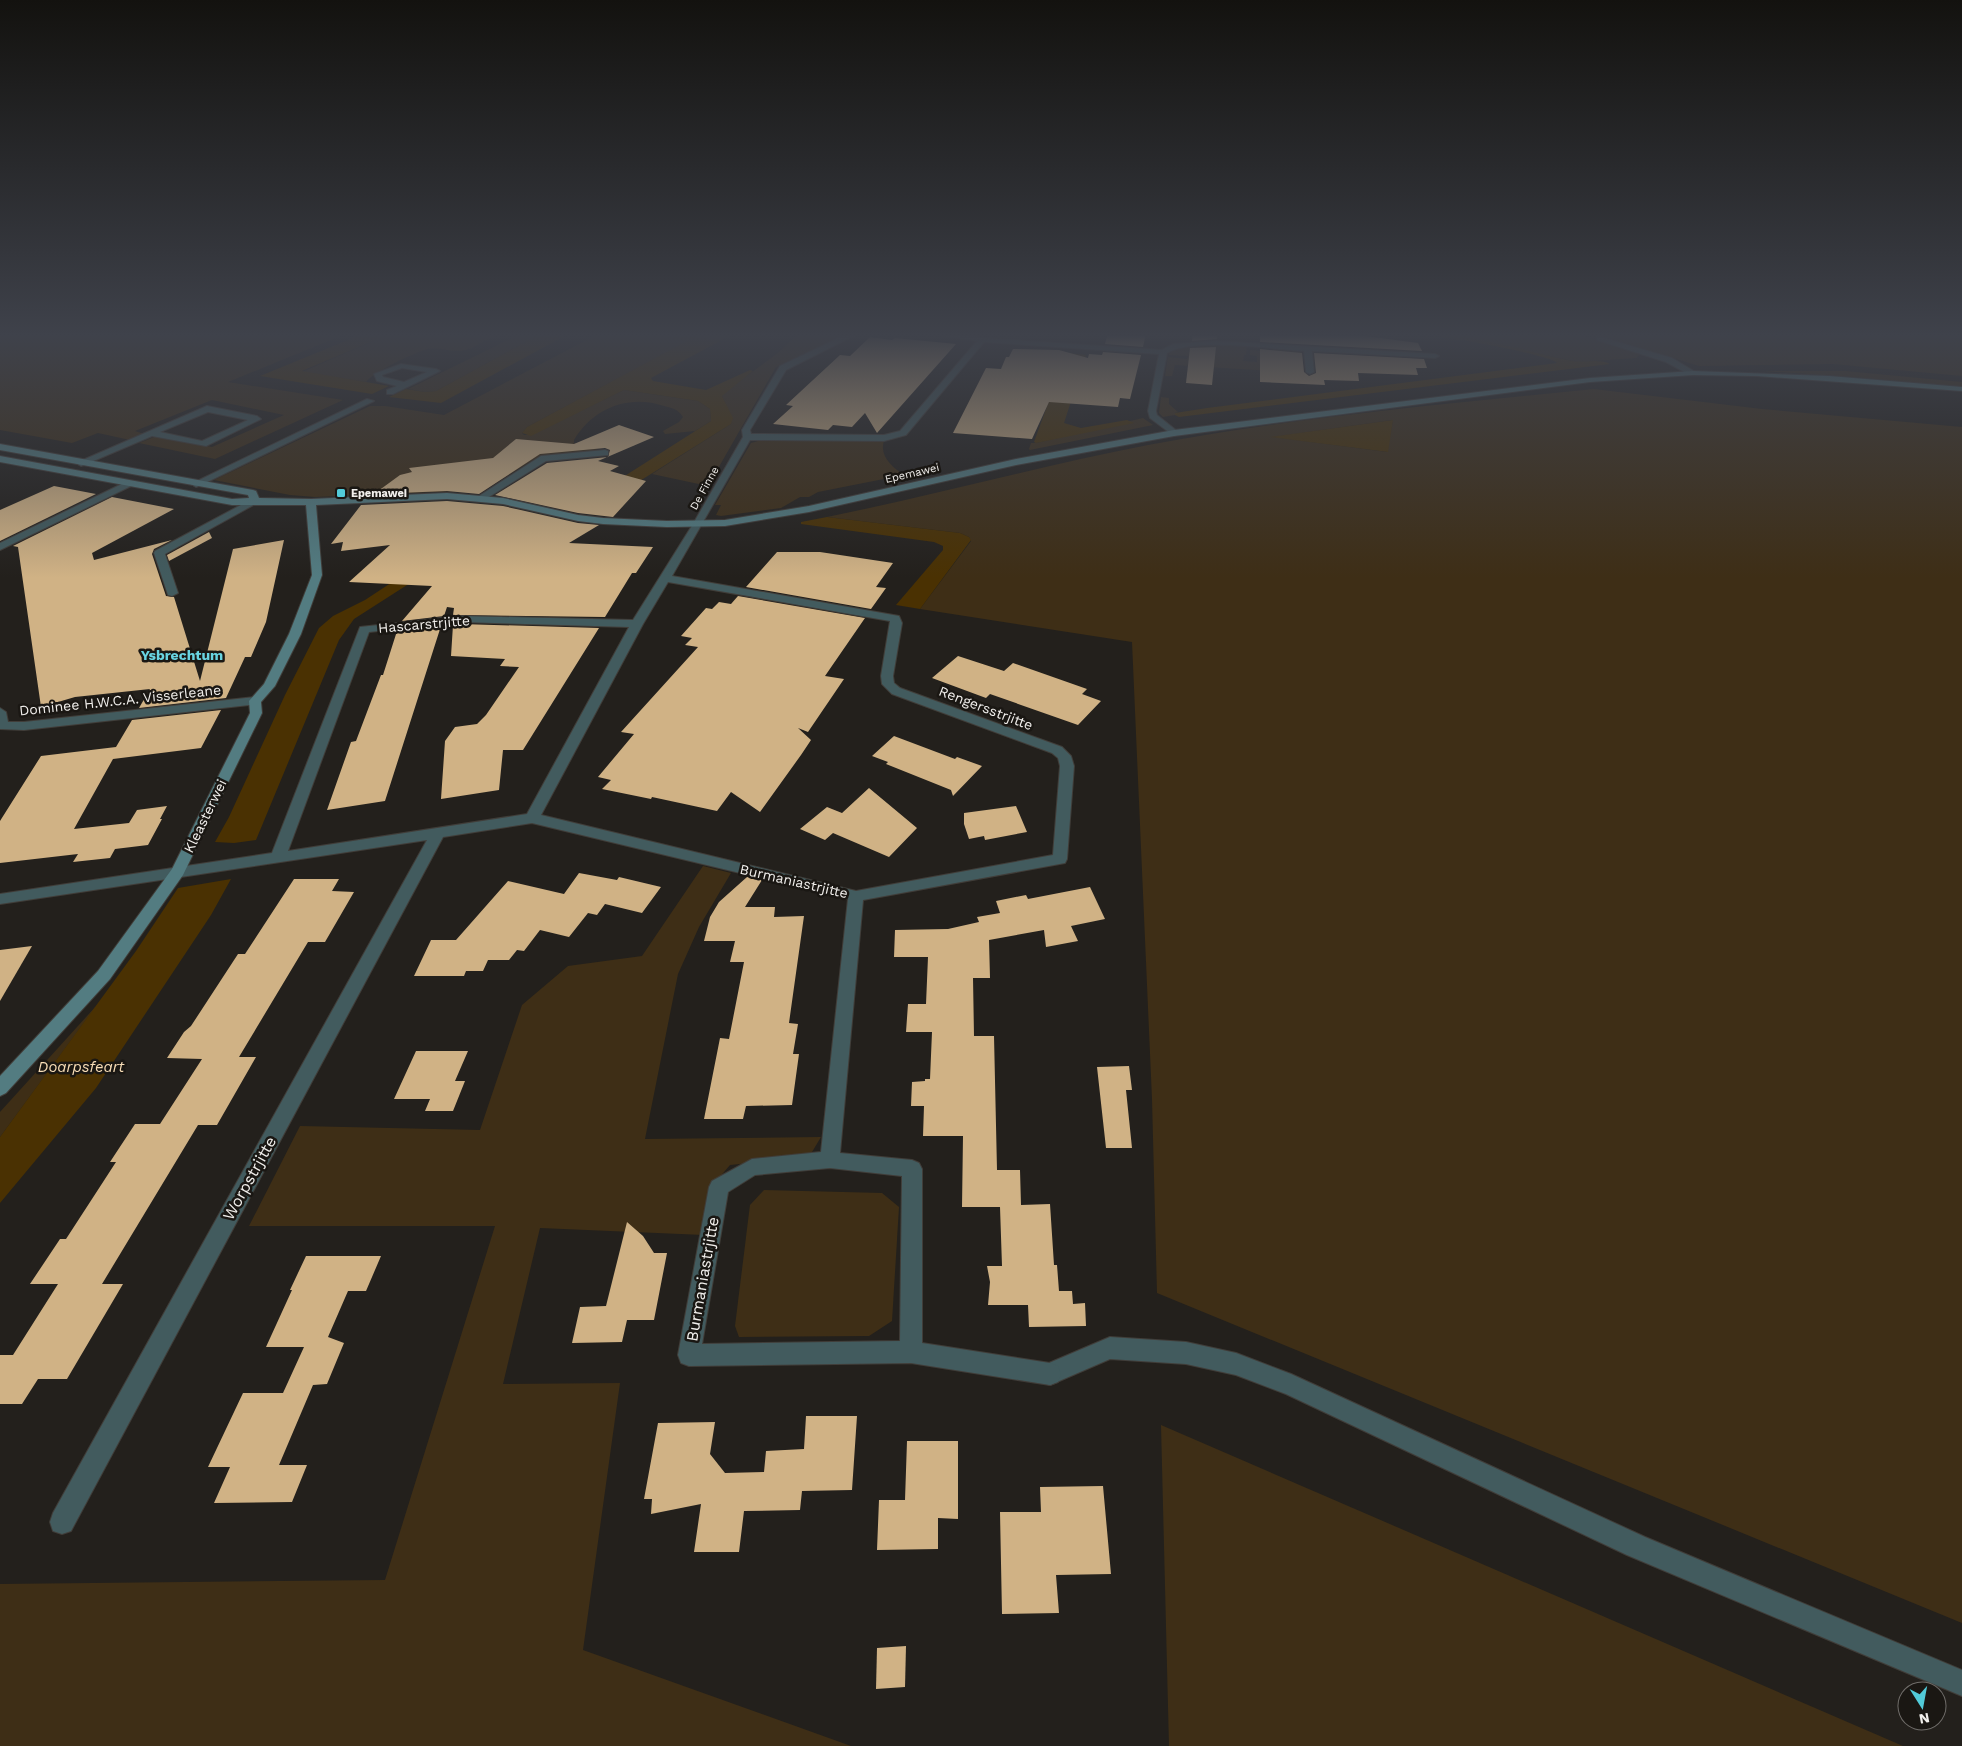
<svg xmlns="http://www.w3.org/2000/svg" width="1962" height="1746" font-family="'Work Sans',sans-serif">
  <rect width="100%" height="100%" fill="#23201c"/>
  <g fill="#3e2e16" fill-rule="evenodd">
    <path d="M0,333H348L228,382L343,400L215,459L139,443L157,436L212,447L284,415L212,400L135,431L144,434L130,440L98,433L72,443L0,430Z"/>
    <path d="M392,333H542L436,391L425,392L408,389L516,336C486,331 484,347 461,351C450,352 437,346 427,349C414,353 373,372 366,382L302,372Z"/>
    <path d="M600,333H639L688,341L527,427L522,433L524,435H531L624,390L698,401L710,409L711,421L695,431L665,434L663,431L679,422L683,417C678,409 672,408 664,406C629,394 593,408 574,440V443L605,452L533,460L484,490L315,497L290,495L214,480L370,406H385L444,415Z"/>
    <path d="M668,333H732L720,341Z"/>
    <path d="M799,333H849L776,367L708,486L652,474L731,424L732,418L722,396L724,393L779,352Z"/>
    <path d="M1441,333H1574L1640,354L1636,358L1578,362Z"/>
    <path d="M1593,333H1962V376L1833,364L1699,366Z"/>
    <path d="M1223,345L1247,346L1246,355H1244L1243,361L1257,362V356L1250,355V350L1273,352V348L1300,351L1302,353L1304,373L1175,365L1172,376H1165L1168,357L1187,359L1188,356L1169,355L1170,350L1187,346Z"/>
    <path d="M1761,371H1845L1962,382V387L1853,377Z"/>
    <path d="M1594,389L1762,409L1962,427V1623L1157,1293L1152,1099L1132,642L920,609L971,541L969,537L960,533L827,517C935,495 1040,466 1148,445C1295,417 1445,404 1594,389ZM1393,420L1387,452L1273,437L1392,420Z"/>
    <path d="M1161,397L1169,398V404L1178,412L1175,413V415L1163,417L1159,413Z"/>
    <path d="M1143,418L1153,425L1030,450L1029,449L1031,443H1036Z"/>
    <path d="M758,441H884C879,456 892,467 904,475L818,492L809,497H800L781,508L721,516L716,515L721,505H715L751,443Z"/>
    <path d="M703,866L731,873L699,927L678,974L645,1139L821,1137L809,1157L730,1165L712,1186L704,1235L540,1228L503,1384L620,1383L583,1650L851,1746H0V1584L385,1580L495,1226H249L300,1126L480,1130L522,1005L568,966L642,956Z"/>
    <path d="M97,1005L0,1137V1112Z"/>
    <path d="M764,1190L882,1193L899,1207L892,1321L869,1336L739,1337L735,1326L750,1205Z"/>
    <path d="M1161,1425L1903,1746H1169Z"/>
  </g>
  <g fill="#4a3102">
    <path d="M365,333H392L302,371L389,386L372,394L260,376Z"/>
    <path d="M542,333H570L441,403L389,397L406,389L425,392L436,391Z"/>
    <path d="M639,333H668L720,341L651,378L653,381L706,390L750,370L753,371L722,396L733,418L731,424L590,512L576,507L711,421L710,409L698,401L624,390L531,436L522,433L527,427L687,341Z"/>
    <path d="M1421,333C1472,333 1522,351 1573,361C1585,363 1599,358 1610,364L1179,417L1175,415V413L1207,408L1557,363C1549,354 1440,336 1421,333Z"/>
    <path d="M1069,353L1086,355L1064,423L1081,428L1127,420L1134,423L1036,443L1034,442L1065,357Z"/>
    <path d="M1393,420L1388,452L1270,437Z"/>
    <path d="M827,517L960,533L969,537L971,540L920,609L896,605L943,550V546L934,542L801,524V522Z"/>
    <path d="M409,571L418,578L354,619L339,640L256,840L234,843L215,842L229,817L285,695L319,628L333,616L365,600Z"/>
    <path d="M231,879L211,915L96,1088L0,1203V1137L136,951L178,888Z"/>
  </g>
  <g fill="#d0b285">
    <path d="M1108,333H1146L1143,347L1105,344Z"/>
    <path d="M1193,333H1217V339L1192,341Z"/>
    <path d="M1260,333H1309L1373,337L1418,343L1422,351L1260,342Z"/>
    <path d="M870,337L892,340L895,338L956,344L877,433L865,413L852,427L833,425L828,430L773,424L793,406L786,405L840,355L850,356Z"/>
    <path d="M1216,347L1212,385L1186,383L1190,348Z"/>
    <path d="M1013,349L1059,350L1088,358L1089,354L1102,355L1103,352L1141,355L1130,399L1120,398L1118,407L1049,402L1032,439L953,433L986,368L1001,369L1006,357H1009Z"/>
    <path d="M1260,349L1302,353L1304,372L1309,376L1316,373L1314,353L1424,359L1427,368H1416L1418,375L1358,373L1359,381L1324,380L1325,385L1260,382Z"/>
    <path d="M619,425L654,437L598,461L619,466L610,471L646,481L613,517L578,513L495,495L547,463L608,457L610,450L605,448L540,454L479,494L447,491L374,494L400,475L412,472L409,468L493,458L516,439L574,444Z"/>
    <path d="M54,486L96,494L0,541V510Z"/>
    <path d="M112,497L174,509L92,553L94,560L172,540L154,549L152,554L166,596L174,597L200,681L233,549L284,540L266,622L251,657H245L226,698L139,708L150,689L75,697L41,707L18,547L13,546Z"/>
    <path d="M447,501L503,506L578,523L599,525L569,543L653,547L636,573H632L605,617L453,615L454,608L447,607L444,616L402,621L432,586L349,582L390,545L341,551L343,542L331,544L361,505Z"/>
    <path d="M209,532L212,538L169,561L167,555Z"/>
    <path d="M777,552H820L893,563L876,587L886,588L871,609L746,587Z"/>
    <path d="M738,596L865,618L825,676L844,679L808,732L798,728L811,740L801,755L760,812L731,792L717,811L652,797L651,799L602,789L611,780L598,777L634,734L621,732L698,647L685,645L692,638L681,636L706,608L712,609L719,602L731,604Z"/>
    <path d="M461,624L599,628L523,750H503L499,790L441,799L445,741L455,727L477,724L486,715L519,667L500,666L505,659L451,656L453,625Z"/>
    <path d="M441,626L385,801L327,810L351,742L356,741L381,675H383L397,631Z"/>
    <path d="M958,656L1004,671L1013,663L1087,689L1082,694L1101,701L1078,725L990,694L986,698L932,678Z"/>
    <path d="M221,710L201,748L113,759L74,829L129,823L137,810L167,806L160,819H162L148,845L115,849L110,858L73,862L78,854L0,863V821L41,756L116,747L132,720Z"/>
    <path d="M894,736L955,759L957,757L982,766L953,796L951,790L886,764L888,762L872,756Z"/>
    <path d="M869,788L917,828L889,857L833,833L825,840L800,829L827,807L842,813Z"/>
    <path d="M1016,806L1027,832L985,840L984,836L969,839L964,824V813Z"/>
    <path d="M579,873L617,880L619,877L661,887L642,913L605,904L597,915L588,913L569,937L540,930L524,951L517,950L509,960H488L483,971H466L464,976H414L431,940H456L508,881L564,894Z"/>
    <path d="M747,877L762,880L745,907H775L774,917L804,916L789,1023L798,1024L793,1054H799L792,1105L746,1106L743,1119H704L720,1038L729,1039L744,962H730L735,941H704L710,917L719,902Z"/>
    <path d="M294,879H339L332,891L354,892L325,942H308L239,1057H256L217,1125H198L102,1284H123L67,1379H38L22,1404H0V1355H13L58,1284H30L60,1239H66L92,1199L116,1162H110L135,1124H160L202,1059L167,1058L184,1032L191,1026L238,954H245Z"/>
    <path d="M1090,887L1105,919L1071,926L1078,941L1046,947L1044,930L989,940L990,978H973L974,1036H994L997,1170H1020L1021,1205L1050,1204L1054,1265H1057L1059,1291H1072L1073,1304L1085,1303L1086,1326L1029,1327L1028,1305H988L990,1282L987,1266H1002L1000,1207H962L963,1136H923L924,1106H911L912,1082L925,1081V1079H930L932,1032H906L908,1004H926L928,957H894L895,930L948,929L979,922L977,917L1000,913L996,901L1026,895L1028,899Z"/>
    <path d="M32,946L0,1001V950Z"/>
    <path d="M416,1051H468L455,1081H465L453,1111H425L430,1099H394Z"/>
    <path d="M1129,1066L1132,1090H1126L1132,1148H1106L1097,1067Z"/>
    <path d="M627,1222L643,1236L654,1253H667L654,1320H627L622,1342L572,1343L580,1307L606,1306Z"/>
    <path d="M306,1256H381L366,1291H348L328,1337L344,1343L327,1384L313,1385L279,1465H307L292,1502L214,1503L230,1467H208L243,1393H283L304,1347H266L292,1290H290Z"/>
    <path d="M806,1416H857L852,1490L802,1491L800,1510L744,1511L739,1552H694L701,1504L651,1514L652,1499H644L658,1423L715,1422L710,1454L725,1473L764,1472L766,1451L804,1449Z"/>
    <path d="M907,1441H958V1519L938,1518V1549L877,1550L879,1500H905Z"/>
    <path d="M1103,1486L1111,1574L1056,1575L1059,1613L1002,1614L1000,1512H1041L1040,1487Z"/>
    <path d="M906,1646L905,1687L876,1689L877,1648Z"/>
  </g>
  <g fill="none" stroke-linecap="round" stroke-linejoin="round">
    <g stroke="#403d39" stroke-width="2">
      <g id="lane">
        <path d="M401,364L436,369L440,371L393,394H387V390L397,386L377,381L374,374ZM402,368L427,372L404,382L383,377L382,375Z"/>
        <path d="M367,399L374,401L199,486L196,487L191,484Z"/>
        <path d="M207,406L257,416L261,419L206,446L152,436L84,465L81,466L76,463ZM208,412L248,420L202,441L160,432Z"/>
        <path d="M254,498L259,501L257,503L165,554L178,593L172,596L168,595L154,553L155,551Z"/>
        <path d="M1110,1337L1186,1342L1236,1353L1291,1374L1645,1537L1962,1670V1696L1627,1555L1286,1394L1236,1375L1186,1364L1110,1359L1050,1385L1042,1382L1039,1374L1042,1366Z"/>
      </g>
    </g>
    <g stroke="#403d39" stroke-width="2">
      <g id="street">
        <path d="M849,333H859L786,370L750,430L751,434L884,435L900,431L977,341L929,333H951L982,338L1162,350L1173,344L1216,341L1435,354L1439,356L1435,358L1312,351L1314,372L1310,374L1306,372L1304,351C1272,349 1193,337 1167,353L1156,411L1157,415L1177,431L1178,433L1174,436L1150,418L1148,411L1159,354L984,342L906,435L884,441L750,440L672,576L899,616L902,623L893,676L894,683L900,688L1062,747L1071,756L1074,766L1067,859L1065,863L863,900L840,1153L912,1160L919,1163L922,1169V1343L1050,1363L1058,1366L1061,1374L1058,1382L1050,1385L911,1363L689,1366L681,1363L678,1355L709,1187L712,1181L752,1159L821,1152L848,899L532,823L443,837L71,1531L62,1534L53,1531L50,1522L53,1513L427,840L0,904V894L272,853L360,627L461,616L633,620L693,524L743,437L742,430L780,366ZM668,582L890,621L881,676L882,684L892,694L1052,753L1058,758L1060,766L1053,855L856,891L541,815L643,624ZM461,622L629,627L527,814L288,851L369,632ZM830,1168L902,1176L900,1341L702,1344L728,1192L755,1175Z"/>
        <path d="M1597,336L1672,358L1697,373L1690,375L1666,362L1597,340Z"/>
        <path d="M605,450L608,451V455L546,461L484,500H478L476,498L541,456Z"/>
        <path d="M128,481L131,482V486L0,550V543Z"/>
        <path d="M255,697L261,701L259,704L24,730L0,729V708L6,712L8,722H24Z"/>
      </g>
    </g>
    <g stroke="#403d39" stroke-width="2">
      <path id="secondary" d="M1693,371L1829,376L1962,387V391L1757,376L1693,375L1590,382L1174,436L1016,465L809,512L725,526L667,527L603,524L578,521L503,504L447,499L316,505L322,575L301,634L275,686L261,702L262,713L183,875L110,979L6,1093L0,1096V1076L98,971L172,869L250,713L249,701L264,684L289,634L312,575L306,505H232L0,462V456L232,499L249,498L248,495L0,450V444L253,490L256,491L259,498L311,499L447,493L503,498L578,515L603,518L667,521L725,520L809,506L1016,459L1174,430L1590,378Z"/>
    </g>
    <use href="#lane" fill="#425b5e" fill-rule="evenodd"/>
    <use href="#street" fill="#425b5e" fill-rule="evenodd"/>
    <use href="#secondary" fill="#537c81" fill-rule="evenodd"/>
  </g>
  <linearGradient id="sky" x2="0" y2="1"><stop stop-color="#13120f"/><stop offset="0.58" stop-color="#3f424b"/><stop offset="1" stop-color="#3f424b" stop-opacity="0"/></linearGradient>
  <rect width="1962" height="578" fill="url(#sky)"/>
  <rect fill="#52cbd9" stroke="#1a1713" stroke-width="2" x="336" y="488" width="10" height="10" rx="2.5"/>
  <g text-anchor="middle" stroke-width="5" stroke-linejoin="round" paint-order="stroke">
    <g font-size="11" fill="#f1efec" stroke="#1a1713">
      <text transform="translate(912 473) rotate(-13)" y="4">Epemawei</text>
      <text transform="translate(704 488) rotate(-61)" y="4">De Finne</text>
    </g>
    <g font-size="11" font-weight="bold" fill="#f1efec" stroke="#1a1713" text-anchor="start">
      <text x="351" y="497">Epemawei</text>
    </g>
    <g font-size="14" fill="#f1efec" stroke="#1a1713">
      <text transform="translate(424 624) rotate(-5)" y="5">Hascarstrjitte</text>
      <text transform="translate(120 700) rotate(-6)" y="5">Dominee H.W.C.A. Visserleane</text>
      <text transform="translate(986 708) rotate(21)" y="5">Rengersstrjitte</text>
      <text transform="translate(205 816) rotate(-64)" y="5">Kleasterwei</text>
      <text transform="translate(794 881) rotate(13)" y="5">Burmaniastrjitte</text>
    </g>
    <g font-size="14" font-weight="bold" fill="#69d4e1" stroke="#1a1713">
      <text x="182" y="660">Ysbrechtum</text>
    </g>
    <g font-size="15" font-style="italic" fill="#f9deb7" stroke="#1a1713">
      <text x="81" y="1072">Doarpsfeart</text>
    </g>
    <g font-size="16" fill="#f1efec" stroke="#1a1713">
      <text transform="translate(249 1178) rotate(-61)" y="6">Worpstrjitte</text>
      <text transform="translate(702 1279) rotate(-80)" y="6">Burmaniastrjitte</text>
    </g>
  </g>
  <g transform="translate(1922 1706) rotate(169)"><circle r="24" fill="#1a1713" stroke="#706d6a"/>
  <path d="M0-4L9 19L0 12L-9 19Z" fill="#52cbd9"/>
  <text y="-8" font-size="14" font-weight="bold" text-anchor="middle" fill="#f1efec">N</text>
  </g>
</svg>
